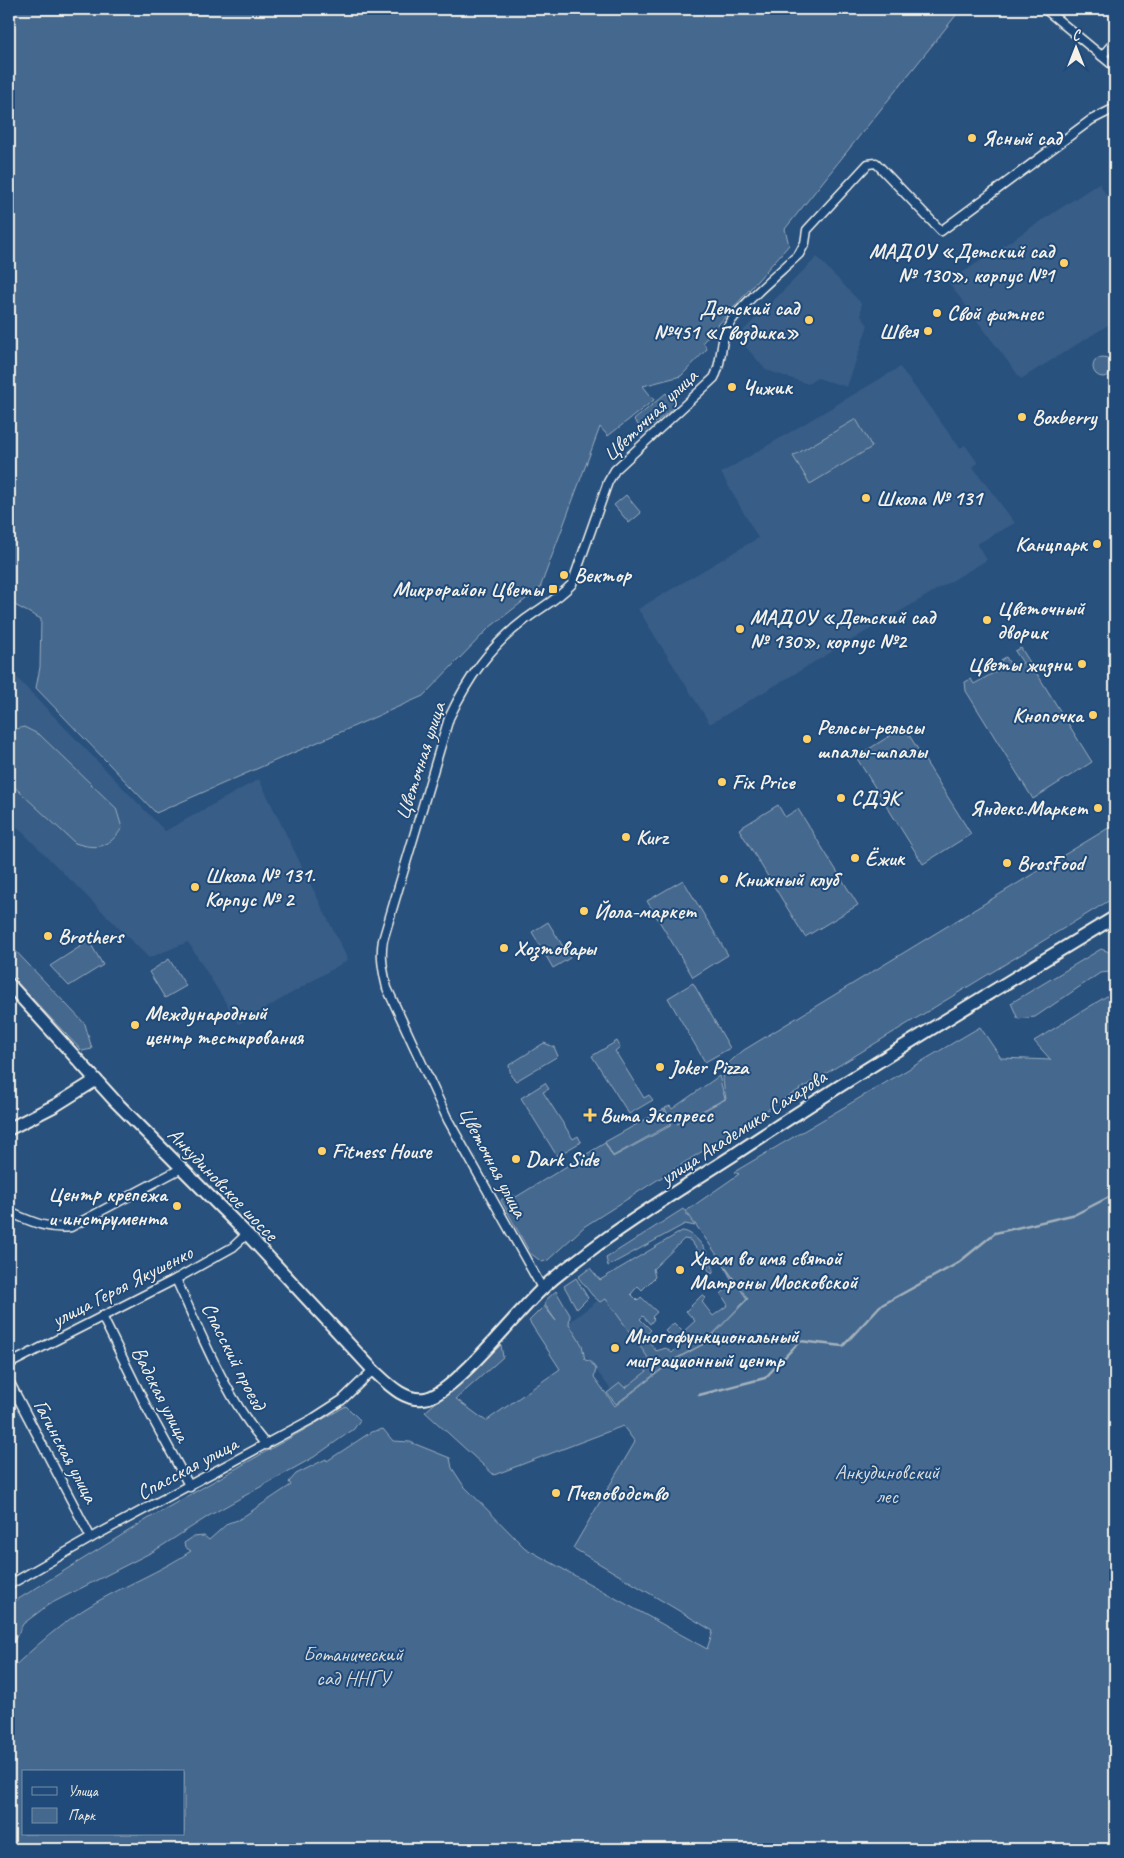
<svg xmlns="http://www.w3.org/2000/svg" width="1124" height="1858" font-family="Caveat,sans-serif">
  <rect width="100%" height="100%" fill="#28517e"/>
  <filter id="ink" filterUnits="userSpaceOnUse"><feTurbulence type="fractalNoise" baseFrequency=".02" numOctaves="2"/><feDisplacementMap in="SourceGraphic" scale="10" xChannelSelector="R" yChannelSelector="G"/><feConvolveMatrix kernelMatrix="1 2 1 2 8 2 1 2 1" color-interpolation-filters="sRGB"/></filter>
  <g filter="url(#ink)">
    <g fill="#375d86">
      <path d="M1099,183L1115,209V321L1021,379L948,282Z"/>
      <path d="M817,257L861,303V316L868,325L847,387L817,378L808,384L766,370L737,337Z"/>
      <path d="M900,367L960,448L965,445L978,463L973,467L1015,523L977,544L987,560L710,724L638,609L758,538L721,473Z"/>
      <path d="M14,675L165,831L259,779L348,960L239,1024L188,942L149,958L9,819V680Z"/>
      <path d="M605,1295L657,1363L615,1395L563,1327Z"/>
    </g>
    <g fill="#45688e" stroke="#9cacbb" fill-rule="evenodd">
      <path d="M9,9H961L785,229L789,245L703,342L707,349L681,376L643,386L654,400L608,436L600,427L540,588L489,628L423,696L156,813L36,688L40,667L41,619L9,602Z"/>
      <circle cx="1103" cy="367" r="10"/>
      <path d="M666,393L676,406L644,432L634,420Z"/>
      <path d="M856,419L872,447L810,484L793,456Z"/>
      <path d="M626,495L641,513L629,523L614,505Z"/>
      <path d="M1021,648L1092,762L1033,799L966,691L965,682L971,679L974,684L1004,667L1001,660L1006,657L1013,669L1023,663L1015,651Z"/>
      <path d="M24,727L40,735L116,808L122,828C109,848 97,850 75,843L9,782V731Z"/>
      <path d="M904,727L971,834L923,864L856,757Z"/>
      <path d="M778,805L785,817L798,809L858,905L805,937L739,829Z"/>
      <path d="M1115,824V897L789,1096L585,1226L548,1260L542,1262L530,1253L501,1200L510,1193L516,1197L605,1143L613,1157L672,1125L665,1108L670,1106L672,1109L719,1076L725,1099L677,1124L726,1099C721,1070 720,1069 744,1050Z"/>
      <path d="M683,880L728,955L693,977L647,901Z"/>
      <path d="M548,922L570,958L553,968L532,932Z"/>
      <path d="M89,941L103,965L69,986L50,966Z"/>
      <path d="M9,944L85,1024L92,1049L82,1051L9,974Z"/>
      <path d="M1101,949L1115,954L1110,972L1100,973L1035,1017L1018,1019L1011,1003Z"/>
      <path d="M169,959L186,986L165,998L149,972Z"/>
      <path d="M693,983L730,1048L705,1062L668,998Z"/>
      <path d="M1115,991V1849H9V1671C35,1647 62,1622 93,1604C125,1585 160,1572 191,1551L185,1547L184,1543L193,1537L204,1536L209,1540L228,1523L238,1520L291,1485L289,1482L296,1474L326,1459L327,1461L371,1432L383,1429L393,1441L410,1442L450,1458L452,1468L463,1485L525,1548L707,1649L713,1631L573,1548L635,1442L623,1426L494,1475L425,1412L501,1345L503,1357L456,1399L486,1421L560,1369L529,1321L544,1306L556,1321L545,1305L546,1300L556,1291L570,1315L569,1324L582,1345L585,1360L590,1361L596,1369L594,1377L615,1406L673,1361L704,1344L748,1299L686,1211L739,1174L734,1172L980,1027L1001,1058L1051,1060L1034,1041ZM24,1772H184V1834H24Z"/>
      <path d="M617,1041L620,1047L615,1051L644,1098L649,1095L653,1100L629,1114L592,1056Z"/>
      <path d="M544,1043L554,1047L558,1056L516,1081L511,1076L509,1065Z"/>
      <path d="M545,1083L549,1089L543,1092L573,1139L578,1136L581,1142L557,1156L521,1098Z"/>
      <path d="M664,1109L671,1124L613,1156L605,1142Z"/>
      <path d="M683,1209L695,1226L685,1224L608,1266L606,1258Z"/>
      <path d="M682,1231C696,1231 715,1260 713,1273L712,1274L707,1268L708,1264L690,1240L684,1239L653,1269L655,1277L642,1290L638,1286L631,1294L638,1301L641,1297L657,1312L652,1317L654,1319L650,1324L643,1316L640,1319L651,1330L645,1336L656,1351L666,1348L672,1353L679,1346L665,1331L674,1323L683,1332L695,1321L686,1311L702,1295L706,1298L702,1302L713,1316L728,1305L721,1294L733,1283L725,1267L747,1299L703,1344L673,1360L616,1404L607,1393L620,1383L625,1388L647,1371L643,1364L649,1359L606,1299L600,1302L592,1295L578,1277L590,1268L600,1280Z"/>
      <path d="M576,1278L588,1298L577,1309L564,1286Z"/>
      <path d="M346,1406L360,1420L354,1429L314,1457L212,1514L154,1551L48,1605L23,1624L9,1651V1613L12,1603L151,1517Z"/>
    </g>
    <g fill="none" stroke-linecap="round" stroke-linejoin="round">
      <path stroke="#a4b2be" stroke-width="2.5" d="M699,1395L765,1378L800,1341L843,1346L880,1306L958,1263L995,1233L1076,1214L1115,1194"/>
      <g stroke="#f4f1e8" stroke-width="11">
        <g id="street">
          <path d="M1045,9L1115,67"/>
          <path d="M1102,56L1115,41"/>
          <path d="M9,1212C30,1221 48,1230 71,1227L182,1168"/>
          <path d="M176,1279C202,1336 226,1398 266,1445"/>
          <path d="M542,1288L448,1120L387,988C383,971 380,956 383,940L449,718C468,678 490,646 526,619C542,607 558,599 572,584L608,482L615,470L714,378C723,363 719,342 728,326C740,305 779,273 799,254L805,243L807,230L868,164L876,163L941,231L1091,120L1115,108"/>
          <path d="M102,1316L147,1408L190,1487"/>
          <path d="M9,1364L176,1279L233,1247L247,1234"/>
          <path d="M9,1381L91,1538"/>
          <path d="M9,1585L91,1538L314,1418L342,1400L373,1370"/>
        </g>
      </g>
      <g stroke="#f4f1e8" stroke-width="15">
        <g id="secondary">
          <path d="M9,984L116,1102L247,1234L373,1370C387,1383 405,1403 427,1398C454,1393 518,1311 542,1289C556,1275 573,1264 588,1252C634,1217 684,1187 732,1156C857,1073 986,995 1115,917"/>
          <path d="M9,1129L56,1105L96,1080"/>
        </g>
      </g>
      <use href="#street" stroke="#1f4a7a" stroke-width="8"/>
      <use href="#secondary" stroke="#1f4a7a" stroke-width="11"/>
    </g>
  </g>
  <g fill="#ffd166" stroke="#1f4a7a" stroke-width="2">
    <circle cx="972" cy="138" r="5"/>
    <circle cx="1064" cy="263" r="5"/>
    <circle cx="937" cy="313" r="5"/>
    <circle cx="809" cy="320" r="5"/>
    <circle cx="928" cy="331" r="5"/>
    <circle cx="732" cy="387" r="5"/>
    <circle cx="1022" cy="417" r="5"/>
    <circle cx="866" cy="498" r="5"/>
    <circle cx="1097" cy="544" r="5"/>
    <circle cx="564" cy="575" r="5"/>
    <rect x="548" y="584" width="10" height="10" rx="2.5"/>
    <circle cx="987" cy="620" r="5"/>
    <circle cx="740" cy="629" r="5"/>
    <circle cx="1082" cy="664" r="5"/>
    <circle cx="1093" cy="715" r="5"/>
    <circle cx="807" cy="739" r="5"/>
    <circle cx="722" cy="782" r="5"/>
    <circle cx="841" cy="798" r="5"/>
    <circle cx="1098" cy="808" r="5"/>
    <circle cx="626" cy="837" r="5"/>
    <circle cx="855" cy="858" r="5"/>
    <circle cx="1007" cy="863" r="5"/>
    <circle cx="724" cy="879" r="5"/>
    <circle cx="195" cy="887" r="5"/>
    <circle cx="584" cy="911" r="5"/>
    <circle cx="48" cy="936" r="5"/>
    <circle cx="504" cy="948" r="5"/>
    <circle cx="135" cy="1025" r="5"/>
    <circle cx="660" cy="1067" r="5"/>
    <path d="M587.5 1107.5h5v5h5v5h-5v5h-5v-5h-5v-5h5z"/>
    <circle cx="322" cy="1151" r="5"/>
    <circle cx="516" cy="1159" r="5"/>
    <circle cx="177" cy="1206" r="5"/>
    <circle cx="680" cy="1270" r="5"/>
    <circle cx="615" cy="1348" r="5"/>
    <circle cx="556" cy="1493" r="5"/>
  </g>
  <g text-anchor="middle" stroke-width="4" stroke-linejoin="round" paint-order="stroke">
    <g font-size="21" font-weight="bold" fill="#f4f1e8" stroke="#1f4a7a" text-anchor="start">
      <text x="982" y="145">Ясный сад</text>
      <text x="1054" y="258" text-anchor="end">МАДОУ «Детский сад<tspan x="1054" dy="24">№ 130», корпус №1</tspan></text>
      <text x="799" y="315" text-anchor="end">Детский сад<tspan x="799" dy="24">№451 «Гвоздика»</tspan></text>
      <text x="947" y="320">Свой фитнес</text>
      <text x="918" y="338" text-anchor="end">Швея</text>
      <text x="742" y="394">Чижик</text>
      <text x="1032" y="424">Boxberry</text>
      <text x="876" y="505">Школа № 131</text>
      <text x="1087" y="551" text-anchor="end">Канцпарк</text>
      <text x="574" y="582">Вектор</text>
      <text x="543" y="596" text-anchor="end">Микрорайон Цветы</text>
      <text x="997" y="615">Цветочный<tspan x="997" dy="24">дворик</tspan></text>
      <text x="750" y="624">МАДОУ «Детский сад<tspan x="750" dy="24">№ 130», корпус №2</tspan></text>
      <text x="1072" y="671" text-anchor="end">Цветы жизни</text>
      <text x="1083" y="722" text-anchor="end">Кнопочка</text>
      <text x="817" y="734">Рельсы-рельсы<tspan x="817" dy="24">шпалы-шпалы</tspan></text>
      <text x="732" y="789">Fix Price</text>
      <text x="851" y="805">СДЭК</text>
      <text x="1088" y="815" text-anchor="end">Яндекс.Маркет</text>
      <text x="636" y="844">Kurz</text>
      <text x="865" y="865">Ёжик</text>
      <text x="1017" y="870">BrosFood</text>
      <text x="205" y="882">Школа № 131.<tspan x="205" dy="24">Корпус № 2</tspan></text>
      <text x="734" y="886">Книжный клуб</text>
      <text x="594" y="918">Йола-маркет</text>
      <text x="58" y="943">Brothers</text>
      <text x="514" y="955">Хозтовары</text>
      <text x="145" y="1020">Международный<tspan x="145" dy="24">центр тестирования</tspan></text>
      <text x="670" y="1074">Joker Pizza</text>
      <text x="600" y="1122">Вита Экспресс</text>
      <text x="332" y="1158">Fitness House</text>
      <text x="526" y="1166">Dark Side</text>
      <text x="167" y="1201" text-anchor="end">Центр крепежа<tspan x="167" dy="24">и инструмента</tspan></text>
      <text x="690" y="1265">Храм во имя святой<tspan x="690" dy="24">Матроны Московской</tspan></text>
      <text x="625" y="1343">Многофункциональный<tspan x="625" dy="24">миграционный центр</tspan></text>
      <text x="566" y="1500">Пчеловодство</text>
    </g>
    <g font-size="21" fill="#f4f1e8" stroke="#1f4a7a">
      <text transform="translate(650 415) rotate(-44)" y="7">Цветочная улица</text>
      <text transform="translate(420 761) rotate(-72)" y="7">Цветочная улица</text>
      <text transform="translate(743 1127) rotate(-33)" y="7">улица Академика Сахарова</text>
      <text transform="translate(493 1162) rotate(62)" y="7">Цветочная улица</text>
      <text transform="translate(223 1184) rotate(46)" y="7">Анкудиновское шоссе</text>
      <text transform="translate(122 1286) rotate(-27)" y="7">улица Героя Якушенко</text>
      <text transform="translate(234 1356) rotate(63)" y="7">Спасский проезд</text>
      <text transform="translate(161 1394) rotate(63)" y="7">Вадская улица</text>
      <text transform="translate(66 1451) rotate(62)" y="7">Гагинская улица</text>
      <text transform="translate(187 1468) rotate(-28)" y="7">Спасская улица</text>
    </g>
    <g font-size="21" fill="#dadcda" stroke="#1f4a7a">
      <text x="887" y="1479">Анкудиновский<tspan x="887" dy="24">лес</tspan></text>
      <text x="353" y="1661">Ботанический<tspan x="353" dy="24">сад ННГУ</tspan></text>
    </g>
  </g>
  <rect width="1124" height="1858" fill="none" stroke="#1f4a7a" stroke-width="30"/>
  <rect x="15" y="15" width="1094" height="1828" fill="none" stroke="#f4f1e8" stroke-width="2" filter="url(#ink)"/>
  <rect x="22" y="1770" width="162" height="65" fill="#1f4a7a" stroke="#748da6"/>
  <rect x="32" y="1787" width="25" height="8" fill="#1f4a7a" stroke="#748da6"/>
  <text x="68" y="1796" font-size="15" fill="#f4f1e8">Улица</text>
  <rect x="32" y="1808" width="25" height="15" fill="#45688e" stroke="#748da6"/>
  <text x="68" y="1820" font-size="15" fill="#f4f1e8">Парк</text>
  <g transform="translate(1076 48)" stroke="#1f4a7a" stroke-width="4" paint-order="stroke">
  <path d="M0-4L9 19L0 12L-9 19Z" fill="#f4f1e8"/>
  <text y="-8" font-size="14" font-weight="bold" text-anchor="middle" fill="#f4f1e8">С</text>
  </g>
</svg>
